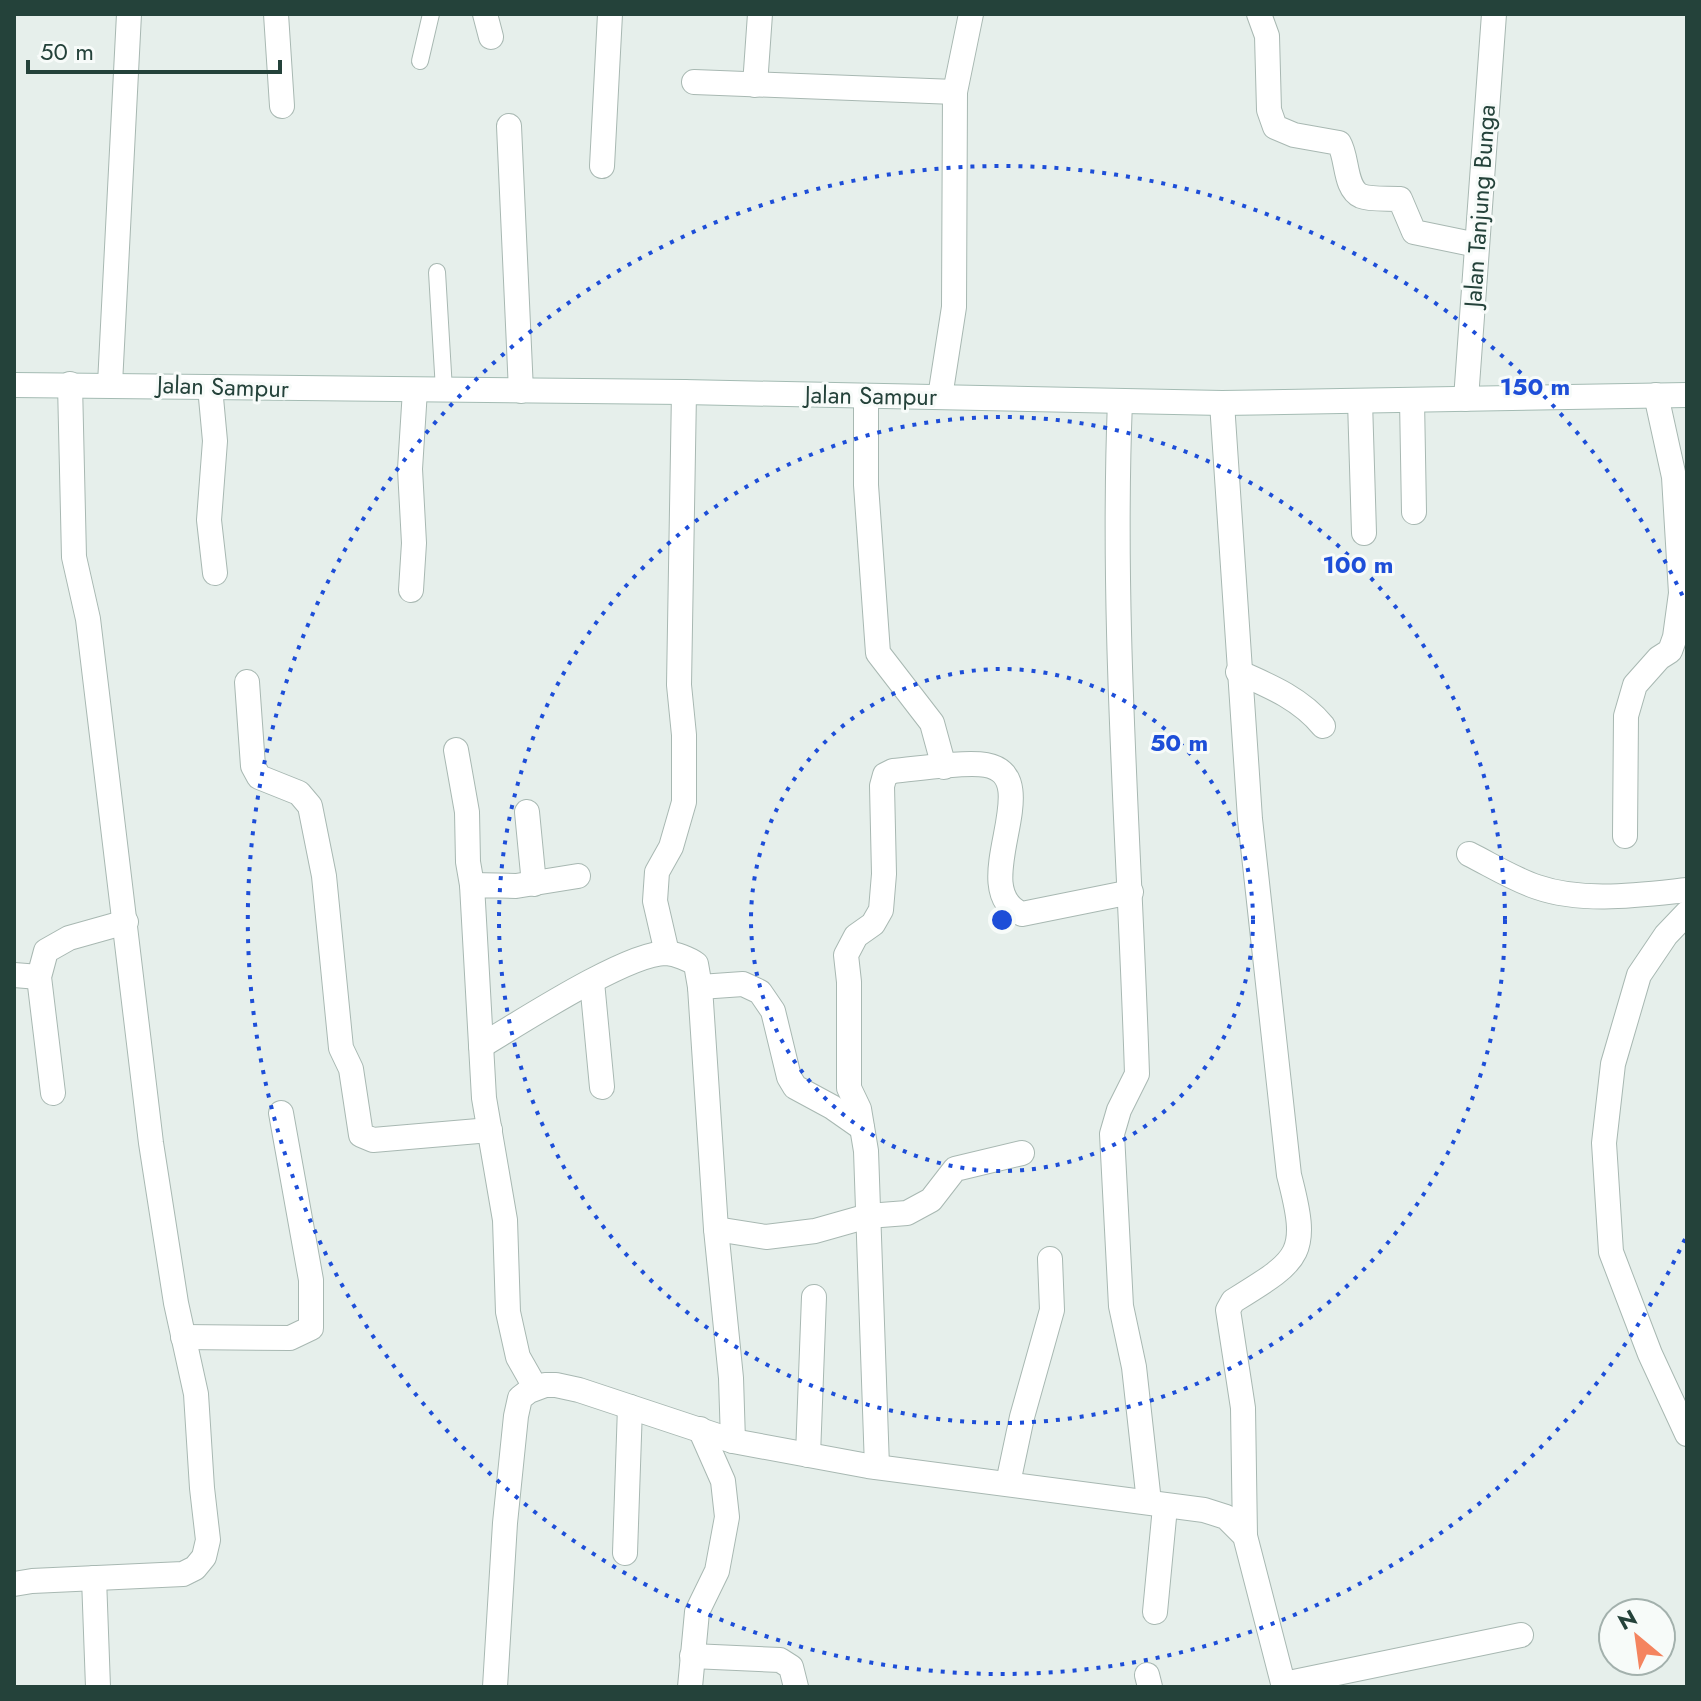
<svg xmlns="http://www.w3.org/2000/svg" width="1701" height="1701" font-family="Jost,sans-serif">
  <rect width="100%" height="100%" fill="#e6efeb"/>
  <g fill="none" stroke-linecap="round" stroke-linejoin="round">
    <g stroke="#a8b8b2" stroke-width="18">
      <g id="service">
        <path d="M420,61L431,14"/>
        <path d="M437,272L444,390"/>
      </g>
    </g>
    <g stroke="#a8b8b2" stroke-width="26">
      <g id="minor">
        <path d="M276,14L282,106"/>
        <path d="M485,14L491,37"/>
        <path d="M1259,14L1267,36L1269,110L1275,127L1294,135L1339,143C1348,158 1344,188 1361,196C1371,200 1389,198 1400,199L1414,232L1477,245"/>
        <path d="M694,82L955,92"/>
        <path d="M755,85L760,14"/>
        <path d="M509,126L521,391"/>
        <path d="M602,166L610,14"/>
        <path d="M110,384L129,14"/>
        <path d="M210,387L215,441L209,520L215,573"/>
        <path d="M866,396V485L878,653L932,723L944,767"/>
        <path d="M940,397L954,307L955,92L971,14"/>
        <path d="M1466,399L1494,14"/>
        <path d="M1412,400L1414,512"/>
        <path d="M1120,401C1111,625 1130,850 1137,1074L1119,1110L1112,1134L1121,1306L1134,1367L1149,1502"/>
        <path d="M1360,401L1364,533"/>
        <path d="M1222,403L1250,819L1289,1175C1310,1255 1301,1259 1233,1301L1228,1310L1243,1408L1245,1536"/>
        <path d="M411,590L414,543L410,469L415,390"/>
        <path d="M1238,672C1270,686 1301,699 1323,726"/>
        <path d="M247,682L253,766L259,777L299,793L310,806L324,876L341,1048L351,1069L361,1135L373,1140L490,1130"/>
        <path d="M456,750L467,812L468,862L472,885"/>
        <path d="M527,812L534,884"/>
        <path d="M1625,836L1626,716L1635,685L1659,658L1670,651L1675,637L1681,593L1674,477L1656,395"/>
        <path d="M1469,854C1491,865 1513,879 1537,887C1583,903 1639,895 1687,890"/>
        <path d="M1687,913L1666,935L1639,975L1613,1064L1604,1143L1611,1252L1650,1354L1687,1434"/>
        <path d="M667,953L655,901L657,872L671,847L684,802V735L679,685L684,392"/>
        <path d="M14,975L39,977"/>
        <path d="M592,982L602,1087"/>
        <path d="M700,987L743,984L760,992L773,1011L789,1077L795,1087L832,1107L862,1128"/>
        <path d="M481,1046C518,1024 628,952 667,953C676,954 689,959 696,964L700,987L716,1229L731,1378L733,1441"/>
        <path d="M53,1093L39,977L46,951L69,938L126,922"/>
        <path d="M716,1229L766,1237L815,1231L868,1216L907,1213L931,1200L955,1169L1022,1153"/>
        <path d="M183,1337L290,1338L311,1328V1280L281,1113"/>
        <path d="M535,1387L518,1357L508,1312L505,1220L484,1098L472,885L516,886L578,876"/>
        <path d="M808,1455L814,1297"/>
        <path d="M877,1467L866,1151L859,1109L849,1088V982L846,955L856,936L873,924L881,910L884,874L882,786L885,775L893,771C916,769 965,761 986,765C1050,777 963,890 1022,914L1131,892"/>
        <path d="M1008,1483L1022,1417L1052,1310L1050,1259"/>
        <path d="M625,1553L630,1407"/>
        <path d="M94,1578L98,1687"/>
        <path d="M14,1584L32,1581L183,1574L195,1568L204,1557L208,1540L202,1488L196,1394L176,1303L151,1143L88,619L74,557L70,384"/>
        <path d="M1155,1612L1165,1507"/>
        <path d="M692,1656L780,1660L791,1667L796,1687"/>
        <path d="M1147,1675L1150,1687"/>
        <path d="M1284,1684L1521,1635"/>
        <path d="M495,1687L505,1523L516,1416L520,1398L529,1391L545,1385H556L579,1390L733,1441L868,1466L1204,1510L1226,1517L1245,1536L1284,1687"/>
        <path d="M690,1687L697,1612L717,1571L727,1517L723,1481L700,1429"/>
      </g>
    </g>
    <g stroke="#a4bbb3" stroke-width="26">
      <path id="secondary" d="M14,385L684,392L1222,403L1687,395"/>
    </g>
    <use href="#service" stroke="#fff" stroke-width="16"/>
    <use href="#minor" stroke="#fff" stroke-width="24"/>
    <use href="#secondary" stroke="#fff" stroke-width="24"/>
  </g>
  <g fill="none" stroke="#1d4ed8" stroke-width="4" stroke-dasharray="4 8">
    <circle cx="1002" cy="920" r="251"/>
    <circle cx="1002" cy="920" r="503"/>
    <path d="M1685 1239A754 754 0 1 1 1685 601"/>
  </g>
  <g text-anchor="middle" stroke-width="6" stroke-linejoin="round" paint-order="stroke">
    <g font-size="24" fill="#24423a" stroke="#f7fbf9">
      <text transform="translate(1480 206) rotate(-86)" y="8">Jalan Tanjung Bunga</text>
      <text transform="translate(223 387) rotate(2)" y="8">Jalan Sampur</text>
      <text transform="translate(871 396) rotate(1)" y="8">Jalan Sampur</text>
    </g>
  </g>
  <circle cx="1002" cy="920" r="12" fill="#1d4ed8" stroke="#f7fbf9" stroke-width="4"/>
  <g font-size="24" text-anchor="middle" font-weight="bold" fill="#1d4ed8" stroke="#f7fbf9" stroke-width="6" stroke-linejoin="round" paint-order="stroke">
    <text x="1535" y="395">150 m</text>
    <text x="1358" y="573">100 m</text>
    <text x="1179" y="751">50 m</text>
  </g>
  <rect width="1701" height="1701" fill="none" stroke="#24423a" stroke-width="32"/>
  <g transform="translate(1637 1637) rotate(331)"><circle r="38" fill="#f7fbf9" stroke="#a3b1ad" stroke-width="2"/>
  <path d="M0-6L14 30L0 20L-14 30Z" fill="#f4845f"/>
  <text y="-12" font-size="22" font-weight="bold" text-anchor="middle" fill="#24423a">N</text>
  </g>
  <path d="M28 60v12h252v-12" fill="none" stroke="#24423a" stroke-width="4"/>
  <text x="40" y="60" font-size="24" fill="#24423a" stroke="#f7fbf9" stroke-width="6" paint-order="stroke">50 m</text>
</svg>
